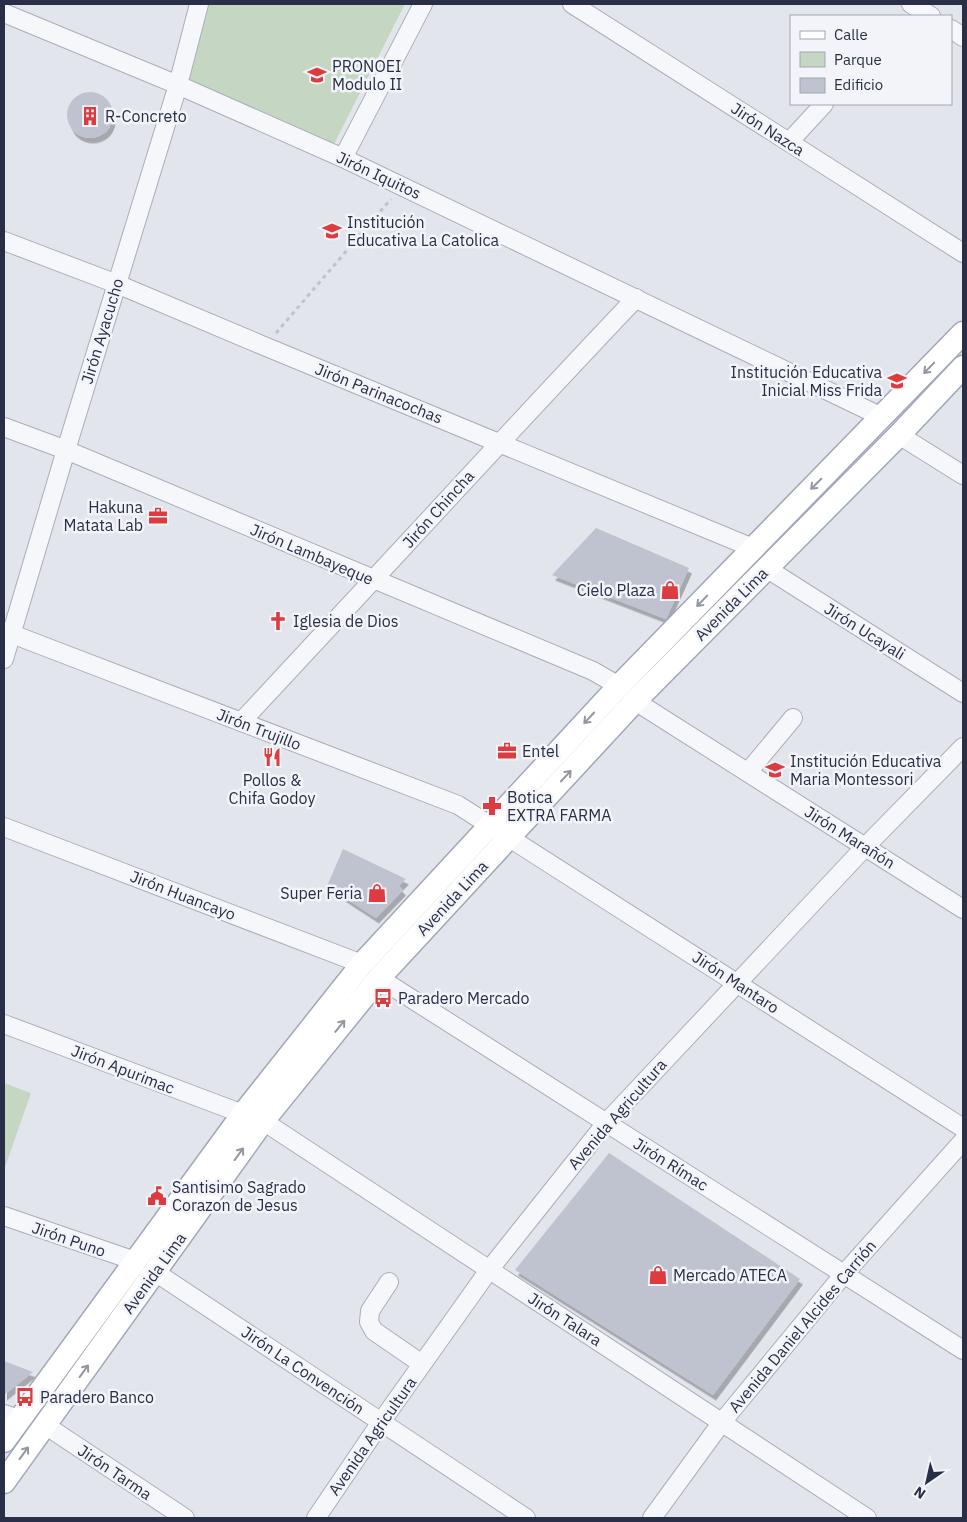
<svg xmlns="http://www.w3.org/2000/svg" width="967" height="1522" font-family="'IBM Plex Sans',sans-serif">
  <defs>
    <filter id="shadow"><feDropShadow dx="3" dy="5.5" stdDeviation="0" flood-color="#0004"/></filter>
  </defs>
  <rect width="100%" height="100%" fill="#e2e5ec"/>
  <g fill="#c5d7c3">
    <path d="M209,4H405L334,144L189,80Z"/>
    <path d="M4,1083L31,1093L4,1170Z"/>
  </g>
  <g fill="#bfc3d0" filter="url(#shadow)">
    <circle cx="90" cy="115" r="23"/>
    <path d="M596,528L689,568L666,619L552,575Z"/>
    <path d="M343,849L406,879L399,886L403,890L376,918L327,886Z"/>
    <path d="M609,1153L800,1279L713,1395L515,1270Z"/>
    <path d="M4,1361L33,1372L4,1395Z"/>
  </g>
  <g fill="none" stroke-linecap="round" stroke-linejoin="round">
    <g stroke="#aaaeba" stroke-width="20">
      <g id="minor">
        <path d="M572,4L963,253"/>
        <path d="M911,4L931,16"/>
        <path d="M4,13L178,85L343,158L882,417"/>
        <path d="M951,29L963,37"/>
        <path d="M789,142L824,104"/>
        <path d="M343,158L423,4"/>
        <path d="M4,241L117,284L264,346L753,548"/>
        <path d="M4,427L66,450L593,671L619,686"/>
        <path d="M899,435L963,475"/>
        <path d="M766,568L963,693"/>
        <path d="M4,631L458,805L963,1128"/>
        <path d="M4,659L66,450L178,85L199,4"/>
        <path d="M635,701L963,909"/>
        <path d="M241,722C373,581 503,438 636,298"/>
        <path d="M748,772L793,718"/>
        <path d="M4,827L362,964"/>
        <path d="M379,978L963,1350"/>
        <path d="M4,1024L243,1114"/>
        <path d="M263,1121L867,1518"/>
        <path d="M4,1216L135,1261"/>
        <path d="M155,1272L526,1518"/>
        <path d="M389,1282L370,1311L369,1322L374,1331L422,1364"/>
        <path d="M4,1414L19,1419"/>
        <path d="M45,1425L185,1518"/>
        <path d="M316,1518L381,1422L489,1270L606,1123L865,847L963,747"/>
        <path d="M652,1518L722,1422L844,1274L963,1141"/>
      </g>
    </g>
    <g stroke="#a0a7b9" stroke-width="25">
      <g id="major">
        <path d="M4,1441L243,1114L362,964L619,686L963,333"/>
        <path d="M4,1482L263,1121L379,978L635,701L899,435L963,367"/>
      </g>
    </g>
    <path stroke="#c0c3cb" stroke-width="3" stroke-dasharray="4 4" stroke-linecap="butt" d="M276,333L391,199"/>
    <use href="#minor" stroke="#f6f7fa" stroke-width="18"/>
    <use href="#major" stroke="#fff" stroke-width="22"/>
  </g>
  <defs><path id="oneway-shaft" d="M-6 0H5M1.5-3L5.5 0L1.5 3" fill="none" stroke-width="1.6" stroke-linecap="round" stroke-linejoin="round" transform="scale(1.25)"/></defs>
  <g stroke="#9497a2">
    <use href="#oneway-shaft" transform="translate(929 368) rotate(134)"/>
    <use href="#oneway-shaft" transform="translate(816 484) rotate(135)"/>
    <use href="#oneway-shaft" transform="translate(702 601) rotate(134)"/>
    <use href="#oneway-shaft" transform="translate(589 718) rotate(133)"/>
    <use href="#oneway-shaft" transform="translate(566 776) rotate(-47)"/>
    <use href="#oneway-shaft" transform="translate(340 1026) rotate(-51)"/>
    <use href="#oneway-shaft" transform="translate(239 1154) rotate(-54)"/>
    <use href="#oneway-shaft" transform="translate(84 1371) rotate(-54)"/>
    <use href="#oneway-shaft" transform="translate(24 1453) rotate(-54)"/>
  </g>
  <defs>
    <g id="school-bare" transform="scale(1.5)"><path d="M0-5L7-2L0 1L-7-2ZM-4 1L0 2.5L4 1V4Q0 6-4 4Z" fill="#dc3c3f" stroke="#f3f4f9" stroke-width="2.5" paint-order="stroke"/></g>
    <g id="building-bare" transform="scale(1.5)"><path d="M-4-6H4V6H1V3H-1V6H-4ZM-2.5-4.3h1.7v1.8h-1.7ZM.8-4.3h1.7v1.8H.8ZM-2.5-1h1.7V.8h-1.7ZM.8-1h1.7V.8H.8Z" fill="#dc3c3f" stroke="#f3f4f9" stroke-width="2.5" paint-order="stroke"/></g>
    <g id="office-bare" transform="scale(1.5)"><path d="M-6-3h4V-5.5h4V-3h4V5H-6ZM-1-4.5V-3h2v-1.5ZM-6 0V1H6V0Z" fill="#dc3c3f" stroke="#f3f4f9" stroke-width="2.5" paint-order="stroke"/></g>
    <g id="shop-bare" transform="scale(1.5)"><path d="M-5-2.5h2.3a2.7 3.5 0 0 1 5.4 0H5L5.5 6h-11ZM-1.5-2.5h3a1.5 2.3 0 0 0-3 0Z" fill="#dc3c3f" stroke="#f3f4f9" stroke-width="2.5" paint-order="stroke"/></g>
    <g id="church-bare" transform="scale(1.5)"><path d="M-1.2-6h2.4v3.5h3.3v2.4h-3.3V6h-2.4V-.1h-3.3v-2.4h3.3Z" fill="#dc3c3f" stroke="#f3f4f9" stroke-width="2.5" paint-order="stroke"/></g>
    <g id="restaurant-bare" transform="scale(1.5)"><path d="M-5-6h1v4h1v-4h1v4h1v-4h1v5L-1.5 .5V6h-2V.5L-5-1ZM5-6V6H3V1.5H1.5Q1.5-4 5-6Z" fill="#dc3c3f" stroke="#f3f4f9" stroke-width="2.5" paint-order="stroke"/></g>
    <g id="pharmacy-bare" transform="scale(1.5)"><path d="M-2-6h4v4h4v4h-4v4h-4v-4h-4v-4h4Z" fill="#dc3c3f" stroke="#f3f4f9" stroke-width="2.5" paint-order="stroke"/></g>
    <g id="bus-bare" transform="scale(1.5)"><path d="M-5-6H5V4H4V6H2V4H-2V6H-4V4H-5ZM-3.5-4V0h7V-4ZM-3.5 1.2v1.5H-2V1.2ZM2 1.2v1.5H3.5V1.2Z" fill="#dc3c3f" stroke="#f3f4f9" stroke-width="2.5" paint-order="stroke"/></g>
    <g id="civic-bare" transform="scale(1.5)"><path d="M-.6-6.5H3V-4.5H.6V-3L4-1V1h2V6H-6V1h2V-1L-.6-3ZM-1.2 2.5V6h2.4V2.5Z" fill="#dc3c3f" stroke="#f3f4f9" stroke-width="2.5" paint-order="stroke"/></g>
  </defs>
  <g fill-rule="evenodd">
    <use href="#school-bare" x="317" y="75"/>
    <use href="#building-bare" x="90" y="116"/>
    <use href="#school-bare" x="332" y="231"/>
    <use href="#school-bare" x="897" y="381"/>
    <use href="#office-bare" x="158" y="516"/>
    <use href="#shop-bare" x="670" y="590"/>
    <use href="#church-bare" x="278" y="621"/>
    <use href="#office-bare" x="507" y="751"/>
    <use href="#restaurant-bare" x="272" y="757"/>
    <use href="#school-bare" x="775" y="770"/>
    <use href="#pharmacy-bare" x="492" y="806"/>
    <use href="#shop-bare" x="377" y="893"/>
    <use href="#bus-bare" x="383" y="998"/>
    <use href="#civic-bare" x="157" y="1196"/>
    <use href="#shop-bare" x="658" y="1275"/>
    <use href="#bus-bare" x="25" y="1397"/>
  </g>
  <g text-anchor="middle" stroke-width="5" stroke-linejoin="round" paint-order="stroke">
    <g font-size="16" fill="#282f46" stroke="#f3f4f9" text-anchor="start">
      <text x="332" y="72">PRONOEI<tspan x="332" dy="18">Modulo II</tspan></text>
      <text x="105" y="122">R-Concreto</text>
      <text x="347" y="228">Institución<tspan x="347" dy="18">Educativa La Catolica</tspan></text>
      <text x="882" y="378" text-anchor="end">Institución Educativa<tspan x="882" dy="18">Inicial Miss Frida</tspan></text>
      <text x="143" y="513" text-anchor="end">Hakuna<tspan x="143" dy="18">Matata Lab</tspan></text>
      <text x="655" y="596" text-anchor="end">Cielo Plaza</text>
      <text x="293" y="627">Iglesia de Dios</text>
      <text x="522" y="757">Entel</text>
      <text x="790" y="767">Institución Educativa<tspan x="790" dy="18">Maria Montessori</tspan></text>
      <text x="272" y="786" text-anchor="middle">Pollos &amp;<tspan x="272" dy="18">Chifa Godoy</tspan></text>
      <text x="507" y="803">Botica<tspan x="507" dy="18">EXTRA FARMA</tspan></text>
      <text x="362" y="899" text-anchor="end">Super Feria</text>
      <text x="398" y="1004">Paradero Mercado</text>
      <text x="172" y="1193">Santisimo Sagrado<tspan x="172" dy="18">Corazon de Jesus</tspan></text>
      <text x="673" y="1281">Mercado ATECA</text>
      <text x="40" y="1403">Paradero Banco</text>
    </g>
    <g font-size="16" fill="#282f46" stroke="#f3f4f9">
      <text transform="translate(768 129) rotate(33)" y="6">Jirón Nazca</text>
      <text transform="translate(379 175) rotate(25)" y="6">Jirón Iquitos</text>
      <text transform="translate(102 331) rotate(-73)" y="6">Jirón Ayacucho</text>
      <text transform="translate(379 393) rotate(22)" y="6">Jirón Parinacochas</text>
      <text transform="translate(438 509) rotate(-48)" y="6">Jirón Chincha</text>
      <text transform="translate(312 554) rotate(23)" y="6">Jirón Lambayeque</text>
      <text transform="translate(731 604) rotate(-45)" y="6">Avenida Lima</text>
      <text transform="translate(865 631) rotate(32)" y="6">Jirón Ucayali</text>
      <text transform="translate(259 729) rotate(21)" y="6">Jirón Trujillo</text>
      <text transform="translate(850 837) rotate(32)" y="6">Jirón Marañón</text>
      <text transform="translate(183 895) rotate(21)" y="6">Jirón Huancayo</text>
      <text transform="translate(452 898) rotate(-47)" y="6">Avenida Lima</text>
      <text transform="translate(736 982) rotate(33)" y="6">Jirón Mantaro</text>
      <text transform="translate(123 1069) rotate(21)" y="6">Jirón Apurimac</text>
      <text transform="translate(617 1114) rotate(-49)" y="6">Avenida Agricultura</text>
      <text transform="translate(671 1164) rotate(32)" y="6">Jirón Rímac</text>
      <text transform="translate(69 1239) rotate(19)" y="6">Jirón Puno</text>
      <text transform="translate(154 1273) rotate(-54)" y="6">Avenida Lima</text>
      <text transform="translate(565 1319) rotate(33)" y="6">Jirón Talara</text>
      <text transform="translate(802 1326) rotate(-50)" y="6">Avenida Daniel Alcides Carrión</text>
      <text transform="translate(303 1370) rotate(34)" y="6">Jirón La Convención</text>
      <text transform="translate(372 1436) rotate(-55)" y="6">Avenida Agricultura</text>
      <text transform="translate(115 1472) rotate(34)" y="6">Jirón Tarma</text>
    </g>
  </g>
  <rect width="967" height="1522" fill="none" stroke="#282f46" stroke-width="10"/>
  <rect x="790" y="15" width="162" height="90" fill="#f3f4f9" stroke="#a2a5b1"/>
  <rect x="800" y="31" width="25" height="8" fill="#ffffff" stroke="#a2a5b1"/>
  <text x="834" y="40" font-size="15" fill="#282f46">Calle</text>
  <rect x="800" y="52" width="25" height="15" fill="#c5d7c3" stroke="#a2a5b1"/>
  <text x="834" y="65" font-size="15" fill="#282f46">Parque</text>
  <rect x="800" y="78" width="25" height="15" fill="#bfc3d0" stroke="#a2a5b1"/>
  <text x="834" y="90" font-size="15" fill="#282f46">Edificio</text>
  <g transform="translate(927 1482) rotate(214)" stroke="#f3f4f9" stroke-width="4" paint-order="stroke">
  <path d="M0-4L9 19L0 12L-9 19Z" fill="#282f46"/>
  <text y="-8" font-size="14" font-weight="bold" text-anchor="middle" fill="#282f46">N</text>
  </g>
</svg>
